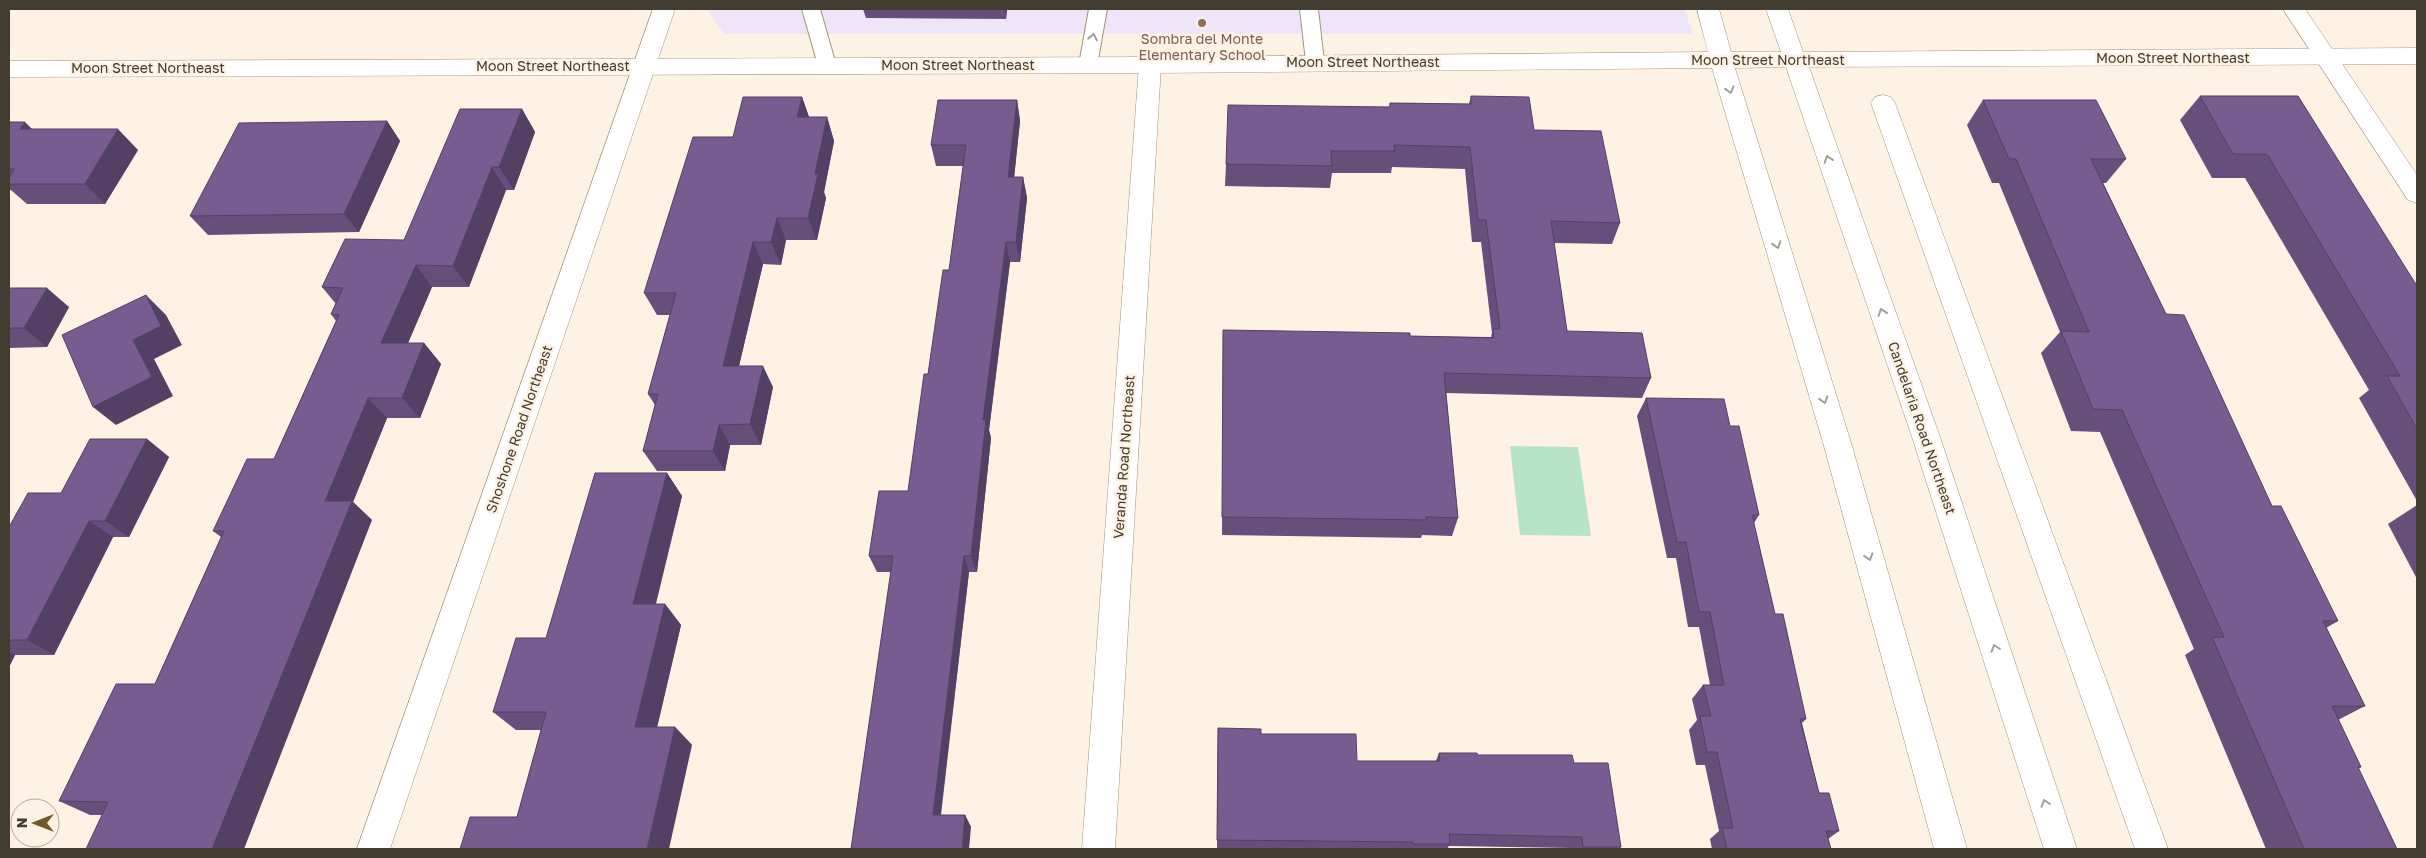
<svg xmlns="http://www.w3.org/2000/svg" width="2426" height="858" font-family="'Golos Text',sans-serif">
  <rect width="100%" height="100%" fill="#fdf2e3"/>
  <path fill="#efe5fa" d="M706,9H1685L1692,34H724Z"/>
  <path fill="#b7e4c4" d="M1510,446L1578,447L1591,536L1520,535Z"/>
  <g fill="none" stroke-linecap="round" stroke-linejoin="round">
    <g stroke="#a29279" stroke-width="2">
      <g id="lane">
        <path d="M802,9H820L836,65L834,70L827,71L820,70L818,65Z"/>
        <path d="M1089,9H1107L1097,65L1095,70L1088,71L1081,70L1079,65Z"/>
        <path d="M1300,9H1318L1324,62L1322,67L1315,68L1308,67L1306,62Z"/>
      </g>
    </g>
    <g stroke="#a29279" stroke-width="1">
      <g id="street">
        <path d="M653,9H675L390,849H357Z"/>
        <path d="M2283,9H2305L2417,175V203L2408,200Z"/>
        <path d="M1150,57L1158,59L1161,65L1115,849H1082L1139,65L1142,59Z"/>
        <path d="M1883,95L1891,97L1895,103L2168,849H2135L1871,103L1875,97Z"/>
      </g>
    </g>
    <g stroke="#a29279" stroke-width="1">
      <path id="secondary" d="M1697,9H1719L1731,52H1781L1766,9H1788L1803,52L2417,48V64L1809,67L1941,440L2077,849H2044L1913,440L1786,67L1735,68L1852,446L1967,849H1934L1824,446L1712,68L1150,73L9,77V61L1150,57L1708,52Z"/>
    </g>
    <use href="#lane" fill="#fff" fill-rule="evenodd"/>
    <use href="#street" fill="#fff" fill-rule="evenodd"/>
    <use href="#secondary" fill="#fff" fill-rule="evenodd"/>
  </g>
  <g fill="#674e7b">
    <path d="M863,9H1007L1006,19L866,18Z"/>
    <path d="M1471,96L1534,130L1620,223L1612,244L1554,243L1567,331L1651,378L1642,398L1446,393L1458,518L1452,536L1422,535L1421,538L1222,535L1223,330L1410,336L1491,337L1492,333L1481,242H1472L1465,169L1392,167L1391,173H1332L1330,188L1225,186L1226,164L1389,107L1390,103L1469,104Z"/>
    <path d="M2200,96L2417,286V501L2359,398L2369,390L2245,178H2212L2180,120Z"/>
    <path d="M802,97L809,117H827L834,141L824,192L826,198L817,240H786L781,265L763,264L739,366L773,387L761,445H730L725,471H657L643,451L655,405L648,394L670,315H657L644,293L733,137Z"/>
    <path d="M1017,100L1020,121L1014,177H1023L1027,198L1020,262H1010L989,430L991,438L977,572H969L941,815H965L971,827L851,849L891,572H877L869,556L908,491L928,374L949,270L963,166H936L931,145Z"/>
    <path d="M1983,100L2126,159L2106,183H2103L2166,314L2272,506L2338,621L2326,628L2365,706L2338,720L2361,767L2358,769L2397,849H2266L2185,655L2194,649L2100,432L2071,431L2041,353L2060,332L1999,183H1992L1967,125Z"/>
    <path d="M522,109L535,132L514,190H506L469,287H432L408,343H424L441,364L420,418H387L353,502L372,520L102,815H90L59,801L155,684L221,537L213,531L274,459L336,321L331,314L336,304L322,287L404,240Z"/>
    <path d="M387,121L400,141L359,232L208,235L190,216Z"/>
    <path d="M9,122L32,129L138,150L105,204H27L11,190H9Z"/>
    <path d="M9,288L69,307L47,347L9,348Z"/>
    <path d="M1646,398L1730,426L1759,515L1754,523L1775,614L1806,719L1802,723L1819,793L1839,831L1828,839L1831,849H1712L1710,839L1719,831L1705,765H1696L1689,730L1697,720L1692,699L1703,685H1710L1699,627H1688L1676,558H1667L1637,416Z"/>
    <path d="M147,439L169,457L129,537H113L54,655H15L9,667V527L61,493Z"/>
    <path d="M667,473L682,496L656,604H665L681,625L657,727H675L692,745L517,817L541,730H516L493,712Z"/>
    <path d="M2417,505V579L2388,524Z"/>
    <path d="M1218,728L1261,734L1357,761H1436L1439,753L1478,755L1574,763L1621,847L1619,849H1573V848L1449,846L1447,849H1217Z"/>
  </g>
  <g fill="#544064">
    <path d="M1005,9H1007L1006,19Z"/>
    <path d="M802,97L810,120L797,117Z"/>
    <path d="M1017,100L1020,121L1012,198L1008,177Z"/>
    <path d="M522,109L535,132L514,190L499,167Z"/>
    <path d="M827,117L834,141L824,192L826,198L817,240L808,218L815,174Z"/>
    <path d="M387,121L400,141L359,232L344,214Z"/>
    <path d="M25,122L46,143L20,129Z"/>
    <path d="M118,129L138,150L105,204L85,184Z"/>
    <path d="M492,167L506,190L469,287L453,266Z"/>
    <path d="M1023,177L1027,198L1020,262L1016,242Z"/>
    <path d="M777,218L786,240L781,265L771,242Z"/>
    <path d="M753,242L763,264L734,387L723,366Z"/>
    <path d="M1006,242L1010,262L989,430L991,438L977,572L971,556L983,420Z"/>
    <path d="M416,265L432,287L399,364L381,343Z"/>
    <path d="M47,288L69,307L47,347L24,328Z"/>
    <path d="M146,295L166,315L182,345L154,359L173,396L116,425L93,407L133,340Z"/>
    <path d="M424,343L441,364L420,418L402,398Z"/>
    <path d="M763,366L773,387L761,445L750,424Z"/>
    <path d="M368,398L387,418L353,502L372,520L244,849H212L325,501Z"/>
    <path d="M719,425L730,445L725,471L713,451Z"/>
    <path d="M147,439L169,457L129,537L105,521Z"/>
    <path d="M667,473L682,496L650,625L633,604Z"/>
    <path d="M89,521L113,537L54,655L27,640Z"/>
    <path d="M964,556L969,572L939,827L933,815Z"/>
    <path d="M665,604L681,625L653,745L635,727Z"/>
    <path d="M9,652L15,655L9,667Z"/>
    <path d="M675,727L692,745L669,849H647Z"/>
    <path d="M965,815L971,827L969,849H962Z"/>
  </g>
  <g fill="#785b8f" stroke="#544064">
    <path d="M1471,96L1529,97L1534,130L1601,131L1620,223L1551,221L1567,331L1642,333L1651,378L1444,373L1458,518L1426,517V520L1222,517L1223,330L1410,333V336L1494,338L1493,329H1500L1486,220H1478L1470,147L1394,145L1395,151H1331L1332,166L1226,164L1228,105L1390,107V103L1471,104Z"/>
    <path d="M2200,96H2298L2417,286V429L2387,376H2400L2267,154H2233Z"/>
    <path d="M743,97H802L797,117H827L815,174H818L808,218H777L771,242H753L723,366H763L750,424L719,425L713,451H643L658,394H648L676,293H644L693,137H733Z"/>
    <path d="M938,100H1017L1008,177H1023L1016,242H1006L983,420H986L971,556H964L933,815H965L962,849H851L893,556H869L879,491H908L924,374H928L943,270H949L966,145H931Z"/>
    <path d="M1983,100H2096L2126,159H2091L2166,314L2184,315L2272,506H2281L2338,621H2323L2365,706H2332L2361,767H2358L2397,849H2304L2212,637H2224L2122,410L2093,409L2061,331L2089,332L2016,159H2009Z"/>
    <path d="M460,109H522L499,167H492L453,266L416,265L381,343H424L402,398H368L325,501H352L212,849H86L108,802L59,801L116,684H155L224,531H213L247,459H274L339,315L331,314L343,288L322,287L345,239L404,240Z"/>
    <path d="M387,121L344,214L190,216L239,123Z"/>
    <path d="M9,122H25L20,129H118L85,184H9V178L14,169H9Z"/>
    <path d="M9,288H47L24,328H9Z"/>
    <path d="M146,295L161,326L133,340L152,377L93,407L62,335Z"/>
    <path d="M1646,398L1724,399L1730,426H1739L1759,515H1752L1775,614H1783L1806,719H1800L1819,793H1829L1839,831H1826L1831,849H1727L1722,828H1733L1717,752H1707L1700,716H1711L1703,685H1724L1710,612H1699L1686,542H1677Z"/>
    <path d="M90,439H147L105,521H89L27,640H9V527L28,493H61Z"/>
    <path d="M595,473H667L633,604H665L635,727H675L647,849H460L470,817H517L546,712H493L516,638H546Z"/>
    <path d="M1218,728L1261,729V734H1356L1357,761H1440L1439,753H1477L1478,755H1572L1574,763H1608L1621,847H1583L1582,837L1449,834L1450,844H1413V842L1217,840Z"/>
  </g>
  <defs><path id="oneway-chevron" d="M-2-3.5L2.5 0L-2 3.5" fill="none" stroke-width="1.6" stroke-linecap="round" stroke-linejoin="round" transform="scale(1.25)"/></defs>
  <g stroke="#a19e98">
    <use href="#oneway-chevron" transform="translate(1093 37) rotate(-79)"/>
    <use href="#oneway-chevron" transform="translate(1730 90) rotate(73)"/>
    <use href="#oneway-chevron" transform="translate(1828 159) rotate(-109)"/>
    <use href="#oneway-chevron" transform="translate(1777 245) rotate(73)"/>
    <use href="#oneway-chevron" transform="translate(1882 312) rotate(-109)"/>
    <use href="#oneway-chevron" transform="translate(1824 400) rotate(73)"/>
    <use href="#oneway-chevron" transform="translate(1869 557) rotate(74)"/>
    <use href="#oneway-chevron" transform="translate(1995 648) rotate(-108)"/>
    <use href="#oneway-chevron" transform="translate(2045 803) rotate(-108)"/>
  </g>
  <circle fill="#8d6e63" stroke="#fdf2e3" stroke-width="2" cx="1202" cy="23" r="5"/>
  <g text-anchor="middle" stroke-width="5" stroke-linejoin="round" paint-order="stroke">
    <g font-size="14" fill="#785e54" stroke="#fdf2e3">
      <text x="1202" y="44">Sombra del Monte<tspan x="1202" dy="16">Elementary School</tspan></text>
    </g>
    <g font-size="14" fill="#433c31" stroke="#fdf2e3">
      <text x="2173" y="63">Moon Street Northeast</text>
      <text x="1768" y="65">Moon Street Northeast</text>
      <text x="1363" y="67">Moon Street Northeast</text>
      <text x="958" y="70">Moon Street Northeast</text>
      <text x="553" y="71">Moon Street Northeast</text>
      <text x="148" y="73">Moon Street Northeast</text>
      <text transform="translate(1922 428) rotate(71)" y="5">Candelaria Road Northeast</text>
      <text transform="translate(519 429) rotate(-71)" y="5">Shoshone Road Northeast</text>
      <text transform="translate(1124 457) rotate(-86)" y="5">Veranda Road Northeast</text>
    </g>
  </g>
  <rect width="2426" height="858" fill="none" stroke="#433c31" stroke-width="20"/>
  <g transform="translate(35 823) rotate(270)"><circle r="24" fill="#fdf2e3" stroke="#b3a99c"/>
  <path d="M0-4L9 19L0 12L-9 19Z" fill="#72592a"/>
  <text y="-8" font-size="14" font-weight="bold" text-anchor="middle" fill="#433c31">N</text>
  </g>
</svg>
